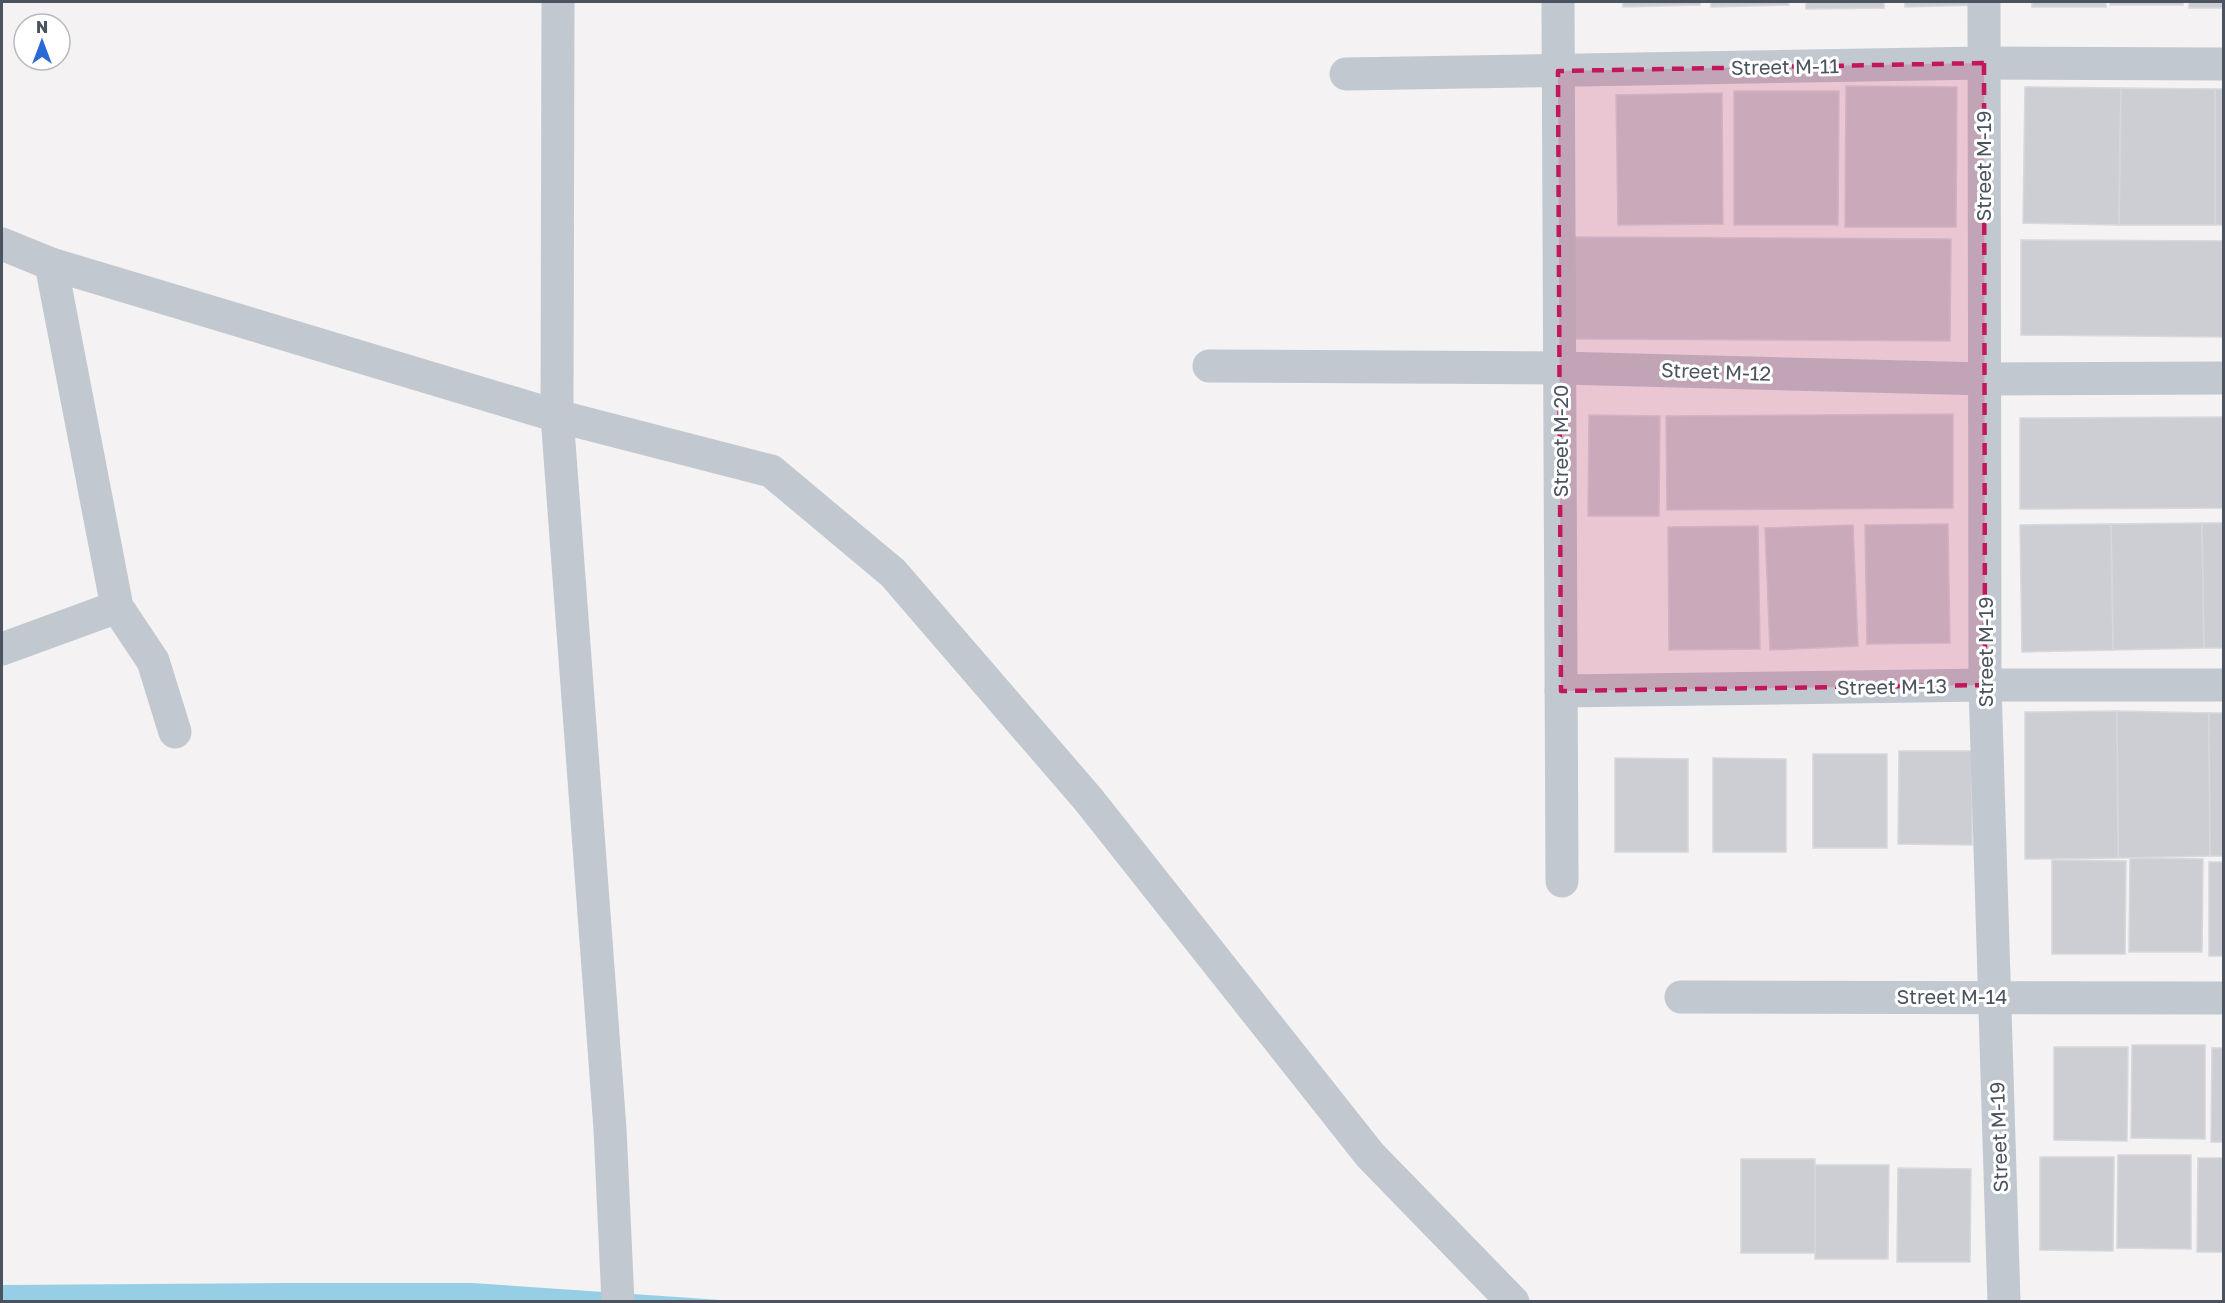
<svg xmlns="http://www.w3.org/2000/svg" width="2225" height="1303" font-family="'Golos Text',sans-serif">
  <rect width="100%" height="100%" fill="#f4f2f2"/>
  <path fill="#96cfe5" d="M286,1283H472L735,1301L2,1302V1285Z"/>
  <g fill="#ccced3" stroke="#d6d8dc" stroke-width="1.5">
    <path d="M1623,2H1700V5L1623,7Z"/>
    <path d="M1711,2H1788L1789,5L1711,7Z"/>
    <path d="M1806,2H1884V8L1806,9Z"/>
    <path d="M1905,2H1982V5L1905,7Z"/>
    <rect x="2032" y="2" width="74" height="5"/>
    <rect x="2110" y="2" width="73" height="3"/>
    <rect x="2189" y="2" width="35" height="6"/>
    <path d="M1846,86L1957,87L1956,227H1845Z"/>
    <path d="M2025,87L2121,88L2119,225L2023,223Z"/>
    <path d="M2121,88L2215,89V225H2119Z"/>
    <rect x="2215" y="89" width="9" height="136"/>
    <path d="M1734,91H1839L1838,225H1734Z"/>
    <path d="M1722,93L1723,224L1618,225L1616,95Z"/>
    <path d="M1574,237L1951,239L1950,341L1573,339Z"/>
    <path d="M2021,240L2224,241V337L2021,335Z"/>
    <path d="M1953,414V508L1667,510L1666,416Z"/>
    <path d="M1589,415L1660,416L1659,516H1588Z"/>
    <path d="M2224,417V508L2020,509V418Z"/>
    <path d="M2202,523L2204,648L2113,650L2111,524Z"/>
    <path d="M2202,523H2224V648H2204Z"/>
    <path d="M1948,524L1950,643L1867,644L1865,525Z"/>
    <path d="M2111,524L2113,650L2022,652L2020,525Z"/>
    <path d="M1853,525L1858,646L1770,650L1765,528Z"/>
    <path d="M1758,526L1760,649L1669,650L1668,527Z"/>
    <path d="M2117,711L2209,713L2210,856L2118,858Z"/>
    <path d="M2117,711L2118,858L2025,859V712Z"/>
    <path d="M2209,713H2224V856H2210Z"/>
    <path d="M1899,751H1972V845L1898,844Z"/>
    <rect x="1813" y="754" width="74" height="94"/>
    <path d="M1615,758L1688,759V852H1615Z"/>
    <path d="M1713,758L1786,759V852H1713Z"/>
    <path d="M2130,858L2203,859L2202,952H2129Z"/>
    <path d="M2052,860L2126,861L2125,954H2052Z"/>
    <rect x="2209" y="862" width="15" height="94"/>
    <path d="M2132,1045H2205V1139L2131,1138Z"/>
    <path d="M2054,1047H2128L2127,1141L2054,1140Z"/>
    <path d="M2212,1048H2224V1142H2211Z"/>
    <path d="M2118,1155H2191V1249L2117,1248Z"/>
    <path d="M2040,1157H2114L2113,1251L2040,1250Z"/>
    <path d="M2198,1158H2224V1252H2197Z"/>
    <rect x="1741" y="1159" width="74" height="94"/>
    <path d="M1815,1165H1889L1888,1259H1815Z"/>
    <path d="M1898,1168L1971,1169L1970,1262H1897Z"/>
  </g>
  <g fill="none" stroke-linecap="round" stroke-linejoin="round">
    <g stroke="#c1c8cf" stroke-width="33">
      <path d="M558,2L557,416L610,1129L618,1302"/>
      <path d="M1558,2L1562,881"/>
      <path d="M1984,2L1985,685L2004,1302"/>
      <path d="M1346,74L1984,63L2224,64"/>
      <path d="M2,244L51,264L557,416L771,471L893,573L1088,799L1370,1155L1513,1302"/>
      <path d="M51,264L117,607L153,661L175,732"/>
      <path d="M1209,366L1561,368L1985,379L2224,378"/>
      <path d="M2,649L117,607"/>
      <path d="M1561,691L1985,685H2224"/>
      <path d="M1681,997L2224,998"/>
    </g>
  </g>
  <path fill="#c2185b" fill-opacity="0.2" stroke="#c2185b" stroke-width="4.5" stroke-dasharray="12 8" stroke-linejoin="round" d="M1984,63L1985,685L1561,691L1558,71Z"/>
  <g text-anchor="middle" stroke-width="6" stroke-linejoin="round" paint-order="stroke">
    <g font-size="20" fill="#4b535e" stroke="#fff">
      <text transform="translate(1785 67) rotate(-1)" y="7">Street M-11</text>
      <text transform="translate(1984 166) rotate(-90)" y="7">Street M-19</text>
      <text transform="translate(1716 372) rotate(2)" y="7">Street M-12</text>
      <text transform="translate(1561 441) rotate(-90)" y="7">Street M-20</text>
      <text transform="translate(1986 652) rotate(-90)" y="7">Street M-19</text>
      <text transform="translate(1892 687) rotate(-1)" y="7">Street M-13</text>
      <text x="1952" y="1004">Street M-14</text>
      <text transform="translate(1999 1137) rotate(-92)" y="7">Street M-19</text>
    </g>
  </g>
  <rect width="2225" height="1303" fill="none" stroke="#4b535e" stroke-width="6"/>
  <g transform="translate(42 42)"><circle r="28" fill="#ffffff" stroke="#b7babf" stroke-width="1.5"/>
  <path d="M0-4.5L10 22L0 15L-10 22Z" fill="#2a69d6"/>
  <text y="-9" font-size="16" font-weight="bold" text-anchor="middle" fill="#4b535e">N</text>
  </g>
</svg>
